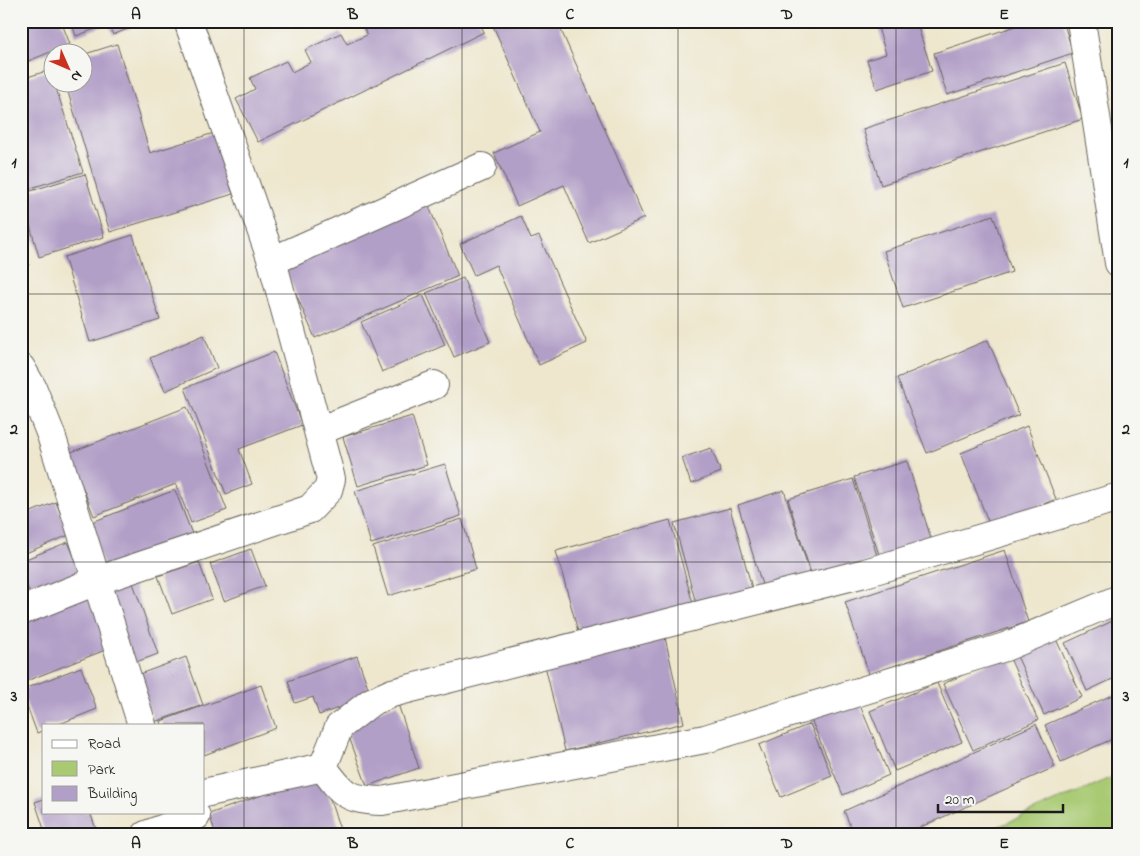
<svg xmlns="http://www.w3.org/2000/svg" width="1140" height="856" font-family="'Indie Flower',sans-serif">
  <rect width="100%" height="100%" fill="#f6f6f2"/>
  <filter id="ink" filterUnits="userSpaceOnUse"><feTurbulence type="fractalNoise" baseFrequency=".02" numOctaves="2"/><feDisplacementMap in="SourceGraphic" scale="10" xChannelSelector="R" yChannelSelector="G"/><feConvolveMatrix kernelMatrix="1 2 1 2 8 2 1 2 1" color-interpolation-filters="sRGB"/></filter>
  <filter id="wash" filterUnits="userSpaceOnUse"><feTurbulence type="fractalNoise" baseFrequency=".0096" numOctaves="4" result="noise"/><feDisplacementMap in="SourceGraphic" scale="20" xChannelSelector="R" yChannelSelector="G"/><feGaussianBlur stdDeviation="1.12" result="paint"/><feColorMatrix in="noise" values="0 0 0 0 0 0 0 0 0 0 0 0 0 0 0 0 0 1.4 0 .05"/><feComposite in="paint" operator="in"/></filter>
  <g filter="url(#wash)">
    <rect width="100%" height="100%" fill="#eee7ce"/>
    <path fill="#a9ca73" stroke="#627348" d="M1119,774V835H979Z"/>
    <g id="blocks">
      <g fill="#b29fc7">
        <path d="M21,21H61L70,44L21,64Z"/>
        <path d="M71,21H147L113,35L109,24L76,36Z"/>
        <path d="M360,21H479L484,32L258,142L236,99L255,89L250,78L286,61L292,72L311,62L305,50L341,33L347,44L367,35Z"/>
        <path d="M491,21H557L644,218L589,243L564,185L517,206L494,153L540,132Z"/>
        <path d="M876,21H916L932,71L877,89L867,60L886,54Z"/>
        <path d="M1031,21H1063L1073,53L947,95L934,53Z"/>
        <path d="M117,44L150,153L214,133L233,194L110,232L65,82H82V55Z"/>
        <path d="M1065,63L1083,119L881,185L863,129Z"/>
        <path d="M50,70L52,82H54L83,172L21,191V79Z"/>
        <path d="M85,174L104,237L39,257L21,194Z"/>
        <path d="M427,202L458,276L315,338L283,264Z"/>
        <path d="M993,215L1012,272L903,308L884,251Z"/>
        <path d="M521,216L531,239L539,236L587,343L539,365L496,265L474,275L460,244Z"/>
        <path d="M133,235L160,320L90,342L64,257Z"/>
        <path d="M21,239L29,265L21,267Z"/>
        <path d="M463,278L490,342L454,357L426,293Z"/>
        <path d="M423,295L445,345L382,372L361,322Z"/>
        <path d="M204,335L217,368L165,391L150,358Z"/>
        <path d="M988,340L1019,415L927,453L897,378Z"/>
        <path d="M274,352L302,425L239,449L252,484L226,494L185,388Z"/>
        <path d="M21,400L28,417L21,420Z"/>
        <path d="M187,407L227,510L191,523L176,484L94,516L69,453Z"/>
        <path d="M412,416L427,465L358,486L343,437Z"/>
        <path d="M1027,426L1056,499L990,526L961,453Z"/>
        <path d="M711,448L721,472L691,484L682,458Z"/>
        <path d="M907,461L932,542L880,558L854,477Z"/>
        <path d="M445,464L461,516L371,544L355,491Z"/>
        <path d="M853,479L878,559L813,580L788,499Z"/>
        <path d="M175,490L194,539L107,574L87,524Z"/>
        <path d="M784,490L812,580L765,595L738,505Z"/>
        <path d="M56,502L69,535L21,555V516Z"/>
        <path d="M730,508L753,592L697,607L674,523Z"/>
        <path d="M462,519L476,569L388,596L373,547Z"/>
        <path d="M670,520L693,604L579,635L556,551Z"/>
        <path d="M68,542L84,580L33,601L21,571V561Z"/>
        <path d="M251,549L265,586L224,601L210,564Z"/>
        <path d="M1005,550L1028,622L869,674L845,602Z"/>
        <path d="M199,562L212,599L172,614L158,576Z"/>
        <path d="M132,580L158,654L128,665L102,591Z"/>
        <path d="M91,589L113,647L21,683V616Z"/>
        <path d="M1119,618V676L1087,691L1065,643Z"/>
        <path d="M664,633L684,723L565,751L544,661Z"/>
        <path d="M1056,639L1082,697L1044,715L1017,656Z"/>
        <path d="M1008,654L1038,720L973,750L943,684Z"/>
        <path d="M357,656L371,696L319,715L313,697L295,703L288,681Z"/>
        <path d="M186,657L203,705L154,722L137,675Z"/>
        <path d="M81,667L97,709L57,725H44V730L37,733L21,690Z"/>
        <path d="M937,683L962,742L895,771L870,711Z"/>
        <path d="M261,685L276,728L204,755V725H162L161,721Z"/>
        <path d="M1119,692V736L1061,762L1045,725Z"/>
        <path d="M857,698L889,775L843,795L810,717Z"/>
        <path d="M398,704L419,768L367,786L344,723Z"/>
        <path d="M810,724L832,776L781,797L759,745Z"/>
        <path d="M1036,724L1055,767L903,835H854L844,811Z"/>
        <path d="M321,774L342,835H216L209,814Z"/>
        <path d="M44,799V812H90L98,835H46L35,802Z"/>
      </g>
    </g>
  </g>
  <g filter="url(#ink)">
    <use href="#blocks" fill-opacity="0" stroke="#66635a" stroke-width="1"/>
    <g fill="none" stroke-linecap="round" stroke-linejoin="round">
      <g stroke="#66635a" stroke-width="30">
        <g id="minor">
          <path d="M1081,21L1119,263"/>
          <path d="M272,261L482,167"/>
          <path d="M21,368L32,387L51,435L142,725"/>
          <path d="M319,431L434,385"/>
          <path d="M21,611L96,581L310,509L328,490L331,479L272,261L188,21"/>
          <path d="M323,767C342,794 348,800 382,801L705,739L1005,647L1119,599"/>
          <path d="M204,793L323,767L339,727L371,702L392,693L865,573L1119,497"/>
          <path d="M146,835L196,816"/>
        </g>
      </g>
      <use href="#minor" stroke="#fff" stroke-width="28"/>
    </g>
  </g>
  <path fill="none" stroke="#1c1c1c" stroke-width="1" stroke-opacity="0.55" d="M244,21V835M462,21V835M678,21V835M896,21V835M21,294H1119M21,562H1119"/>
  <rect width="1140" height="856" fill="none" stroke="#f6f6f2" stroke-width="55"/>
  <rect x="42" y="724" width="162" height="90" fill="#f6f6f2" stroke="#9f9f9c"/>
  <rect x="52" y="740" width="25" height="8" fill="#ffffff" stroke="#9f9f9c"/>
  <text x="88" y="748" font-size="15" fill="#1c1c1c">Road</text>
  <rect x="52" y="761" width="25" height="15" fill="#a9ca73" stroke="#9f9f9c"/>
  <text x="88" y="774" font-size="15" fill="#1c1c1c">Park</text>
  <rect x="52" y="786" width="25" height="15" fill="#b29fc7" stroke="#9f9f9c"/>
  <text x="88" y="798" font-size="15" fill="#1c1c1c">Building</text>
  <g transform="translate(68 68) rotate(135)"><circle r="24" fill="#f6f6f2" stroke="#9f9f9c"/>
  <path d="M0-4L9 19L0 12L-9 19Z" fill="#c8321e"/>
  <text y="-8" font-size="14" font-weight="bold" text-anchor="middle" fill="#1c1c1c">N</text>
  </g>
  <path d="M938 804v8h125v-8" fill="none" stroke="#1c1c1c" stroke-width="2.5"/>
  <text x="945" y="804" font-size="15" fill="#1c1c1c" stroke="#f6f6f2" stroke-width="4" paint-order="stroke">20 m</text>
  <rect x="28" y="28" width="1084" height="800" fill="none" stroke="#1c1c1c" stroke-width="2"/>
  <g font-size="16" text-anchor="middle" font-weight="bold" fill="#1c1c1c">
    <text x="136" y="19">A</text>
    <text x="353" y="19">B</text>
    <text x="570" y="19">C</text>
    <text x="787" y="19">D</text>
    <text x="1004" y="19">E</text>
    <text x="14" y="167">1</text>
    <text x="1126" y="167">1</text>
    <text x="14" y="434">2</text>
    <text x="1126" y="434">2</text>
    <text x="14" y="701">3</text>
    <text x="1126" y="701">3</text>
    <text x="136" y="848">A</text>
    <text x="353" y="848">B</text>
    <text x="570" y="848">C</text>
    <text x="787" y="848">D</text>
    <text x="1004" y="848">E</text>
  </g>
</svg>
